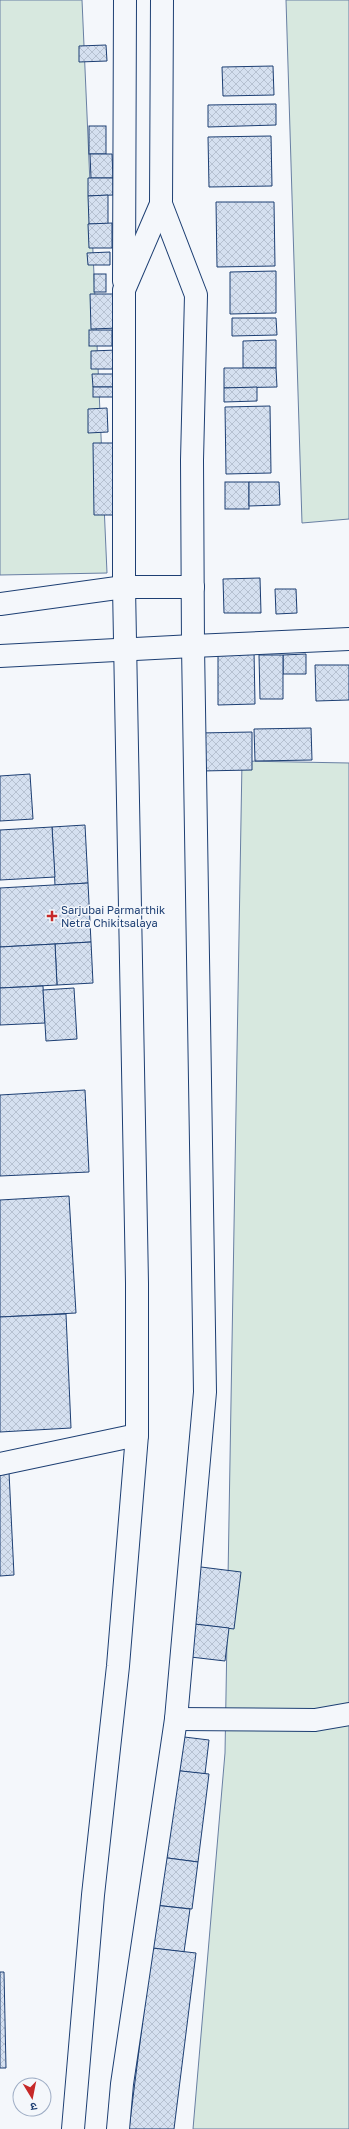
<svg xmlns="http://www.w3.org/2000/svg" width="349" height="2129" font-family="'Golos Text','Noto Sans Devanagari',sans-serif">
  <defs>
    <pattern id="building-cross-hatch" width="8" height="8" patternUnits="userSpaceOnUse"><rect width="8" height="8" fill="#d5e0f0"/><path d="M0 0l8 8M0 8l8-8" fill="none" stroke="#b6c1d1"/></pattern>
  </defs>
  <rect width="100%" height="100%" fill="#f4f7fb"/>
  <g fill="#d7e8df" stroke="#687fa3">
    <path d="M0,0H82L107,573L0,575Z"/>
    <path d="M286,0H349V519L302,523Z"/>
    <path d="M242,761L349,763V2129H193L225,1753Z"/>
  </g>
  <g fill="url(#building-cross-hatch)" stroke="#1d3f73">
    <path d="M106,45L107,61L79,62V46Z"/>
    <path d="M273,66L274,95L223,96L222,67Z"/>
    <path d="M276,104V125L208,127V105Z"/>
    <rect x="89" y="126" width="17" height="28"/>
    <path d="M271,136L272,186L209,187L208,137Z"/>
    <path d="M90,154H112L113,178H91Z"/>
    <path d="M88,178H113V195L88,196Z"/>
    <path d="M108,195V224H89L88,196Z"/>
    <path d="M216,202H274L275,266L217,267Z"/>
    <path d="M112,223V248H89L88,224Z"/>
    <path d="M110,252V265H88L87,253Z"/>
    <path d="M276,271V313L230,314V272Z"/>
    <rect x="94" y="274" width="12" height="18"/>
    <path d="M90,294H118L119,328L91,329Z"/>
    <path d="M232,318H276L277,335L232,336Z"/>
    <rect x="89" y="330" width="23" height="16"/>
    <path d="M276,340V368H243V341Z"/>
    <path d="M117,350V369H91V351Z"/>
    <path d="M224,368H276L277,387L224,388Z"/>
    <path d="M92,374H117V387H93Z"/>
    <rect x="93" y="387" width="24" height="10"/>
    <path d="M257,387V401L224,402V388Z"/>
    <path d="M270,406L271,473L226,474L225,407Z"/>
    <path d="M107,408L108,432L88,433V409Z"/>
    <path d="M93,443H115L116,515H94Z"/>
    <rect x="225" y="482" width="24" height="27"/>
    <path d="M249,482H279L280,505L249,506Z"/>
    <path d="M260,578L261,613H224L223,579Z"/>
    <path d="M275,589H296L297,613L276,614Z"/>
    <path d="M254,651L255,704L218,705V652Z"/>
    <path d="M306,654V674H283V655Z"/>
    <path d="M259,655H283V699H260Z"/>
    <path d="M315,665H349V700L316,701Z"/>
    <path d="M311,728L312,760L255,761L254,729Z"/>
    <path d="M252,732V770L201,771L200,733Z"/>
    <path d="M30,774L33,819L0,821V776Z"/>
    <path d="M85,825L88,883L55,885L52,827Z"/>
    <path d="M52,827L55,877L0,880V830Z"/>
    <path d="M88,883L91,942L0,947V888Z"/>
    <path d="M91,942L93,983L57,985L55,944Z"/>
    <path d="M55,944L57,985L0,988V947Z"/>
    <path d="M43,986L45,1023L0,1025V988Z"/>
    <path d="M74,988L77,1039L46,1041L43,990Z"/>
    <path d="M85,1090L89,1172L0,1176V1095Z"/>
    <path d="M69,1196L76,1313L0,1317V1200Z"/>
    <path d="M66,1314L71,1428L0,1432V1317Z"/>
    <path d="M9,1472L14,1575L0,1576V1473Z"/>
    <path d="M193,1566L241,1572L234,1629L186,1623Z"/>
    <path d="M186,1623L229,1628L225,1661L182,1656Z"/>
    <path d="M176,1736L209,1740L205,1774L172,1770Z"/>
    <path d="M172,1770L209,1774L198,1862L160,1857Z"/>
    <path d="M160,1857L198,1862L192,1909L154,1905Z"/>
    <path d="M154,1905L190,1909L184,1952L152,1948Z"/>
    <path d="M152,1948L196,1953L174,2129H129Z"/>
    <path d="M0,1972H4L6,2068H0Z"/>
  </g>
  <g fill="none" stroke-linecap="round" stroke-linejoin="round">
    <g stroke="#1d3f73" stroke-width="24">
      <g id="street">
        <path d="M193,646L349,639"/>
        <path d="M0,1464L137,1435"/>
        <path d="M176,1719L315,1720L349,1714"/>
      </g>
    </g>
    <g stroke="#1d3f73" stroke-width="24">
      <g id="secondary">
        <path d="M124,281L125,0"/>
        <path d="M0,604L124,587H193"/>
        <path d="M0,656L193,646"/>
        <path d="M73,2129L93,1895L118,1666L137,1435V1283L124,587V290L161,204"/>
        <path d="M118,2129L122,2084L176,1719L205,1392L193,646L192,460L196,295L161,204L162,0"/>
      </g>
    </g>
    <use href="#street" stroke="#f4f7fb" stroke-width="22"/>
    <use href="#secondary" stroke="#f4f7fb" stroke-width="22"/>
  </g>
  <path fill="#c62828" stroke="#f4f7fb" stroke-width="1.5" d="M50 910h4v4h4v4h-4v4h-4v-4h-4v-4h4z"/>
  <g text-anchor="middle" stroke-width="3" stroke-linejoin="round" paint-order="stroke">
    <g font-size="11" fill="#1d3f73" stroke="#f4f7fb" text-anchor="start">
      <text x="61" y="914">Sarjubai Parmarthik<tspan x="61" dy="13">Netra Chikitsalaya</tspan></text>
    </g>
  </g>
  <g transform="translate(32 2097) rotate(170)"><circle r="19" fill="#f4f7fb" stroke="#9eadc5"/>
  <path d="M0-3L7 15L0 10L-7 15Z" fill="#c62828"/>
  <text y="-6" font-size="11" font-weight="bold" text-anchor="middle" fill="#1d3f73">उ</text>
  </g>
</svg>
